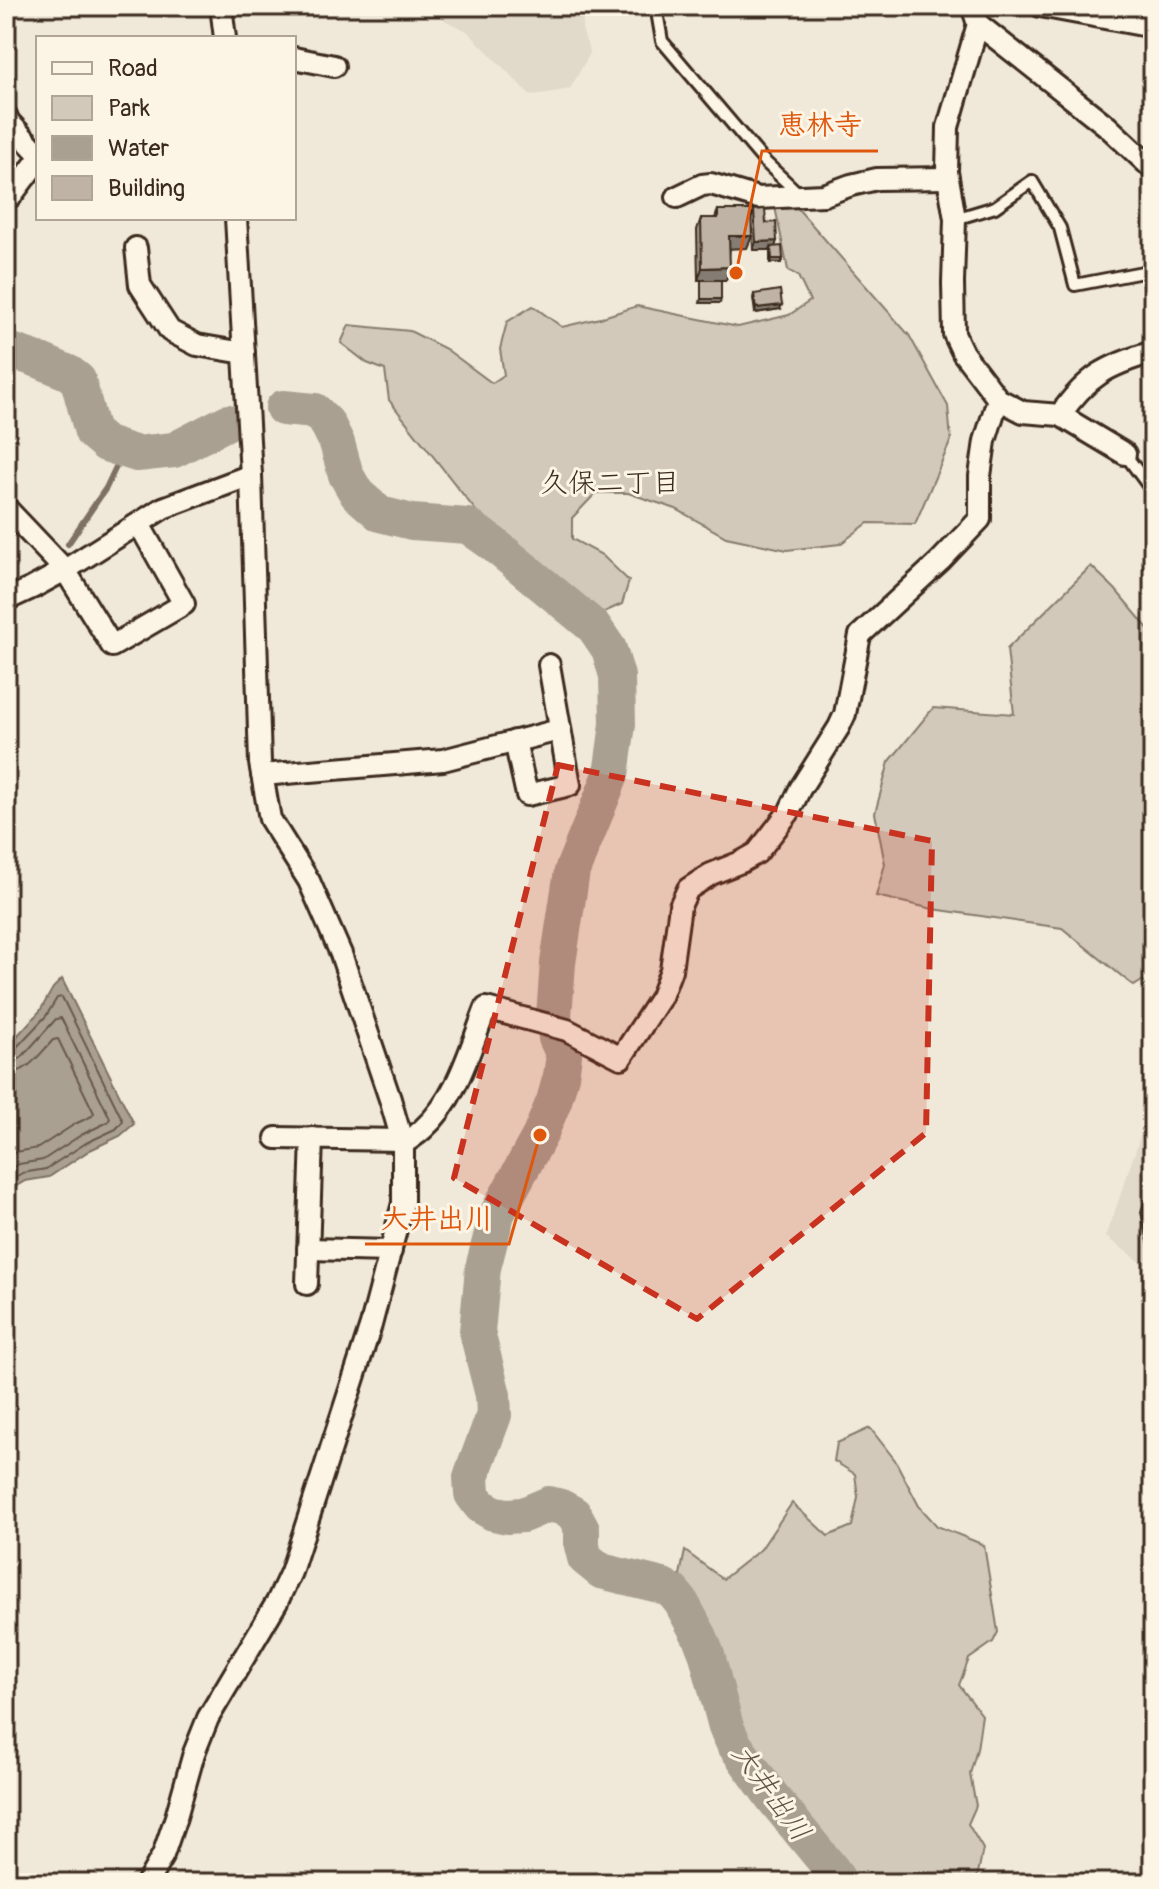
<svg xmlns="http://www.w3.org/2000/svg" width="1159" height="1889" font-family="Pangolin,'Klee One',sans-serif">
  <rect width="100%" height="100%" fill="#f0e9d9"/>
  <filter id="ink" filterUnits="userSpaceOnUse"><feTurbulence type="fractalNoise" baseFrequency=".0125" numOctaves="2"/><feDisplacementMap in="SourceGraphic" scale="16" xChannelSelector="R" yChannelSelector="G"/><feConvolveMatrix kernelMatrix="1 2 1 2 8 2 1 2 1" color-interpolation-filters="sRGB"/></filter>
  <g filter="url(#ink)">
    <g fill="#e1d9c9">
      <path d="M432,6H584L582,29L590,53L570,89L531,96L467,31L446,21Z"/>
      <path d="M1153,1099V1271L1106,1237Z"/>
    </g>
    <g fill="#d2c9ba" stroke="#867a6c" stroke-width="2">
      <path d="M792,202L909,335L948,406L951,440L915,524L868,523L840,544L787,550L726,537L676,509L628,493H596L572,518V539L602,555L629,581L622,604L602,613L565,589L480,516L389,400L385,370L367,363L341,343L349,325L410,331L446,349L492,383L504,375L500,349L507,322L533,306L562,327L600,318L637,306L738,327L789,315L810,301L798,276L788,270L775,207Z"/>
      <path d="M1091,566L1115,589L1151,632L1153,637V974L1134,986L1062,928L933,909L876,896L885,864L875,813L889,762L933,708L1014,714L1007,649Z"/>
      <path d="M870,1428L895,1460L919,1506L937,1526L984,1545L998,1632L993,1642L969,1659L959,1685L982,1715L977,1749L970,1774L976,1806L968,1824L983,1849L976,1883H848L837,1865L740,1740L717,1646L694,1606L680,1575L685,1551L723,1579L761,1549L792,1503L828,1536L852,1526L858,1497L855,1474L834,1461L837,1443Z"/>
    </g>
    <path fill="#aaa091" stroke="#7e7163" stroke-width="2" d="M62,979L134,1124L120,1136L90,1150L49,1177L25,1181L6,1192V1048L40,1011L53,988Z"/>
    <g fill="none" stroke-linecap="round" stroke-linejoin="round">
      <g stroke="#67594c" stroke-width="2">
        <path d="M6,1052L15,1049L46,1016L57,998L62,997L123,1121L116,1129L86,1143L46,1169L22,1173L6,1183"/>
        <path d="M6,1062H14L21,1058L56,1019L61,1018L110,1118L108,1122L81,1135L43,1160L19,1164L6,1171"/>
        <path d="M6,1074C28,1073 39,1055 53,1040L58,1039L94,1113L92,1116L75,1124L38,1148L16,1152L6,1157"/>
      </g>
      <path stroke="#7e7163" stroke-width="6" d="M68,544L106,488L124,450"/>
      <g stroke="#aaa091" stroke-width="36">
        <path d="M6,349L41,361L69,373L78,380L92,432L106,444L137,454L174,450L228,422"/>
        <path d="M283,408L315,411L327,423L337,443L346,475L357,494L380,514L412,522L468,526L492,543L594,627L609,649L617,676L618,724L611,775L572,871L558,963L554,1016L556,1038L564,1055L561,1076L554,1101L540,1135L497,1214L483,1268L477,1332L493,1395L494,1415L471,1477L472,1494L481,1506L493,1513L507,1516L523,1515L549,1504L561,1507L574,1514L582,1529V1546L585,1558L601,1571L663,1586L673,1592L681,1602L700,1637L707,1655L726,1727L734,1744L773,1798L832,1870L840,1883"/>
      </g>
      <g stroke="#3b2a1e" stroke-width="16">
        <g id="lane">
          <path d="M656,6L662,41L763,160L799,194"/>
          <path d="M955,219L995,207L1032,181L1060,228L1075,285L1153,270"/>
          <path d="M1125,454L1153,492"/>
        </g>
      </g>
      <g stroke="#3b2a1e" stroke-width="26">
        <g id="street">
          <path d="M221,6L225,38"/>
          <path d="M972,6L978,24L1107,126L1153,169"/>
          <path d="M1040,6L1153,27"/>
          <path d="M294,58L334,66"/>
          <path d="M6,115L9,122L38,153"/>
          <path d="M11,196L38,160"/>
          <path d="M677,197L702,185L711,184L758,198L824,195L851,185L877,179L948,178"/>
          <path d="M136,248L140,285L170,331L197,345L244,353"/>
          <path d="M998,399L1023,412L1060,415L1125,454"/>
          <path d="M1060,415C1087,376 1108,365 1153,352"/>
          <path d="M6,512L8,510L65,570L112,646L184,604L139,524"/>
          <path d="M6,600L32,588L65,570L163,508L251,475"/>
          <path d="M515,741L527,795L570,785L549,665"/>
          <path d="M262,775L443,760L559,730"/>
          <path d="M276,1138L402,1140"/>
          <path d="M403,1144C409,1139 417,1135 423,1129C457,1099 470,1049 486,1008L567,1030L621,1058L661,997L671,970L680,906L688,889L711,874L741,862L757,853L789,812L800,789L839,727L845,714L860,635L940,561L980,519V476L985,441L998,399L963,353L954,334L953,283L955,219L947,172L948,127L978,24"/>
          <path d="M308,1249L391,1251"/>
          <path d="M307,1284L312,1138"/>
          <path d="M147,1883L163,1855L176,1817L194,1753L208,1718L277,1602L291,1572L371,1325L403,1203V1144L390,1099L341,954L309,881L270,819L260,763L251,475L236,218"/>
        </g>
      </g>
      <use href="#lane" stroke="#fcf5e5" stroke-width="10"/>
      <use href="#street" stroke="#fcf5e5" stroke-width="20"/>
    </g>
    <g fill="#a39a8d" stroke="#3b2a1e" stroke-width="2">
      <path d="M718,210L752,217L754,210L766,223L775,247L783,259L781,263H770V250H753L752,228L747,248H730L726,280H698L697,230L701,218H715Z"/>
      <path d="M754,294L780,309L755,313L753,298Z"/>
      <path d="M1153,1198V1244L1149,1245L1141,1212L1145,1200Z"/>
    </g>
    <g fill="#857d73" stroke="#3b2a1e" stroke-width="2">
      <path d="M729,236H752L747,248L725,249Z"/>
      <path d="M777,241L774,250L771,247L770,250H753L756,242Z"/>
      <path d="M772,259H783L781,263H770Z"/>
      <path d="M730,267L726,280H698L702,268Z"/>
      <path d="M701,299H721L720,303H700Z"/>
      <path d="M782,305L780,309L755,313L756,308Z"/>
      <path d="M1153,1233V1244L1149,1245Z"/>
    </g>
    <g fill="#beb3a4" stroke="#3b2a1e" stroke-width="2">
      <path d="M765,209L766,223L776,222L777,241L756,242L754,210Z"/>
      <path d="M718,210H751L752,236H729L730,267L702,268L701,218H718Z"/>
      <path d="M782,246L783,259H772L771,247Z"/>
      <rect x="701" y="280" width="20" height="19"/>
      <path d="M780,290L782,305L756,308L754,294Z"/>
      <path d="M1153,1198V1232L1145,1200Z"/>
    </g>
  </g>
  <path fill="#c8321e" fill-opacity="0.2" stroke="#c8321e" stroke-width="6" stroke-dasharray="16 10" stroke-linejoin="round" d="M558,765L932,841L926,1133L697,1319L454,1178Z"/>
  <g text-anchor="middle" stroke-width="6" stroke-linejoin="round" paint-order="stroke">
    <g font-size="28" fill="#3b2a1e" stroke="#fcf5e5">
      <text x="610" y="492">久保二丁目</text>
    </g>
    <g font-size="28" font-style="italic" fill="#625346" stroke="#fcf5e5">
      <text transform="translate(772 1792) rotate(54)" y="10">大井出川</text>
    </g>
  </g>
  <path fill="none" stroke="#df570d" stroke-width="3" d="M736 273L762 151H878M540 1135L509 1244H365"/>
  <g fill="#df570d" stroke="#fcf5e5" stroke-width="3">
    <circle cx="736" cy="273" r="8"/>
    <circle cx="540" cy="1135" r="8"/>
  </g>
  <g font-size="28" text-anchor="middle" font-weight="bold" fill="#df570d" stroke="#fcf5e5" stroke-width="6" stroke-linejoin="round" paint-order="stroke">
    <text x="820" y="134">恵林寺</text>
    <text x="437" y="1228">大井出川</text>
  </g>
  <rect width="1159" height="1889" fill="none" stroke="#fcf5e5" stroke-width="32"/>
  <rect x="16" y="16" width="1127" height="1857" fill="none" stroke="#3b2a1e" stroke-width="3" filter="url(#ink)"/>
  <rect x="36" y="36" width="260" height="184" fill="#fcf5e5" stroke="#afa495" stroke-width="2"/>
  <rect x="52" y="62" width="40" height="12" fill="#fcf5e5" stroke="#afa495" stroke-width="2"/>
  <text x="108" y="76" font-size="24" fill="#3b2a1e">Road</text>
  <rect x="52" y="96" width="40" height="24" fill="#d2c9ba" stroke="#afa495" stroke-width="2"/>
  <text x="108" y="116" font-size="24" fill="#3b2a1e">Park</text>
  <rect x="52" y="136" width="40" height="24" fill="#aaa091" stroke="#afa495" stroke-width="2"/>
  <text x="108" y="156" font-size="24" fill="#3b2a1e">Water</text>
  <rect x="52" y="176" width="40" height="24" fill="#beb3a4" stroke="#afa495" stroke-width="2"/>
  <text x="108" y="196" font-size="24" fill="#3b2a1e">Building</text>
</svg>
